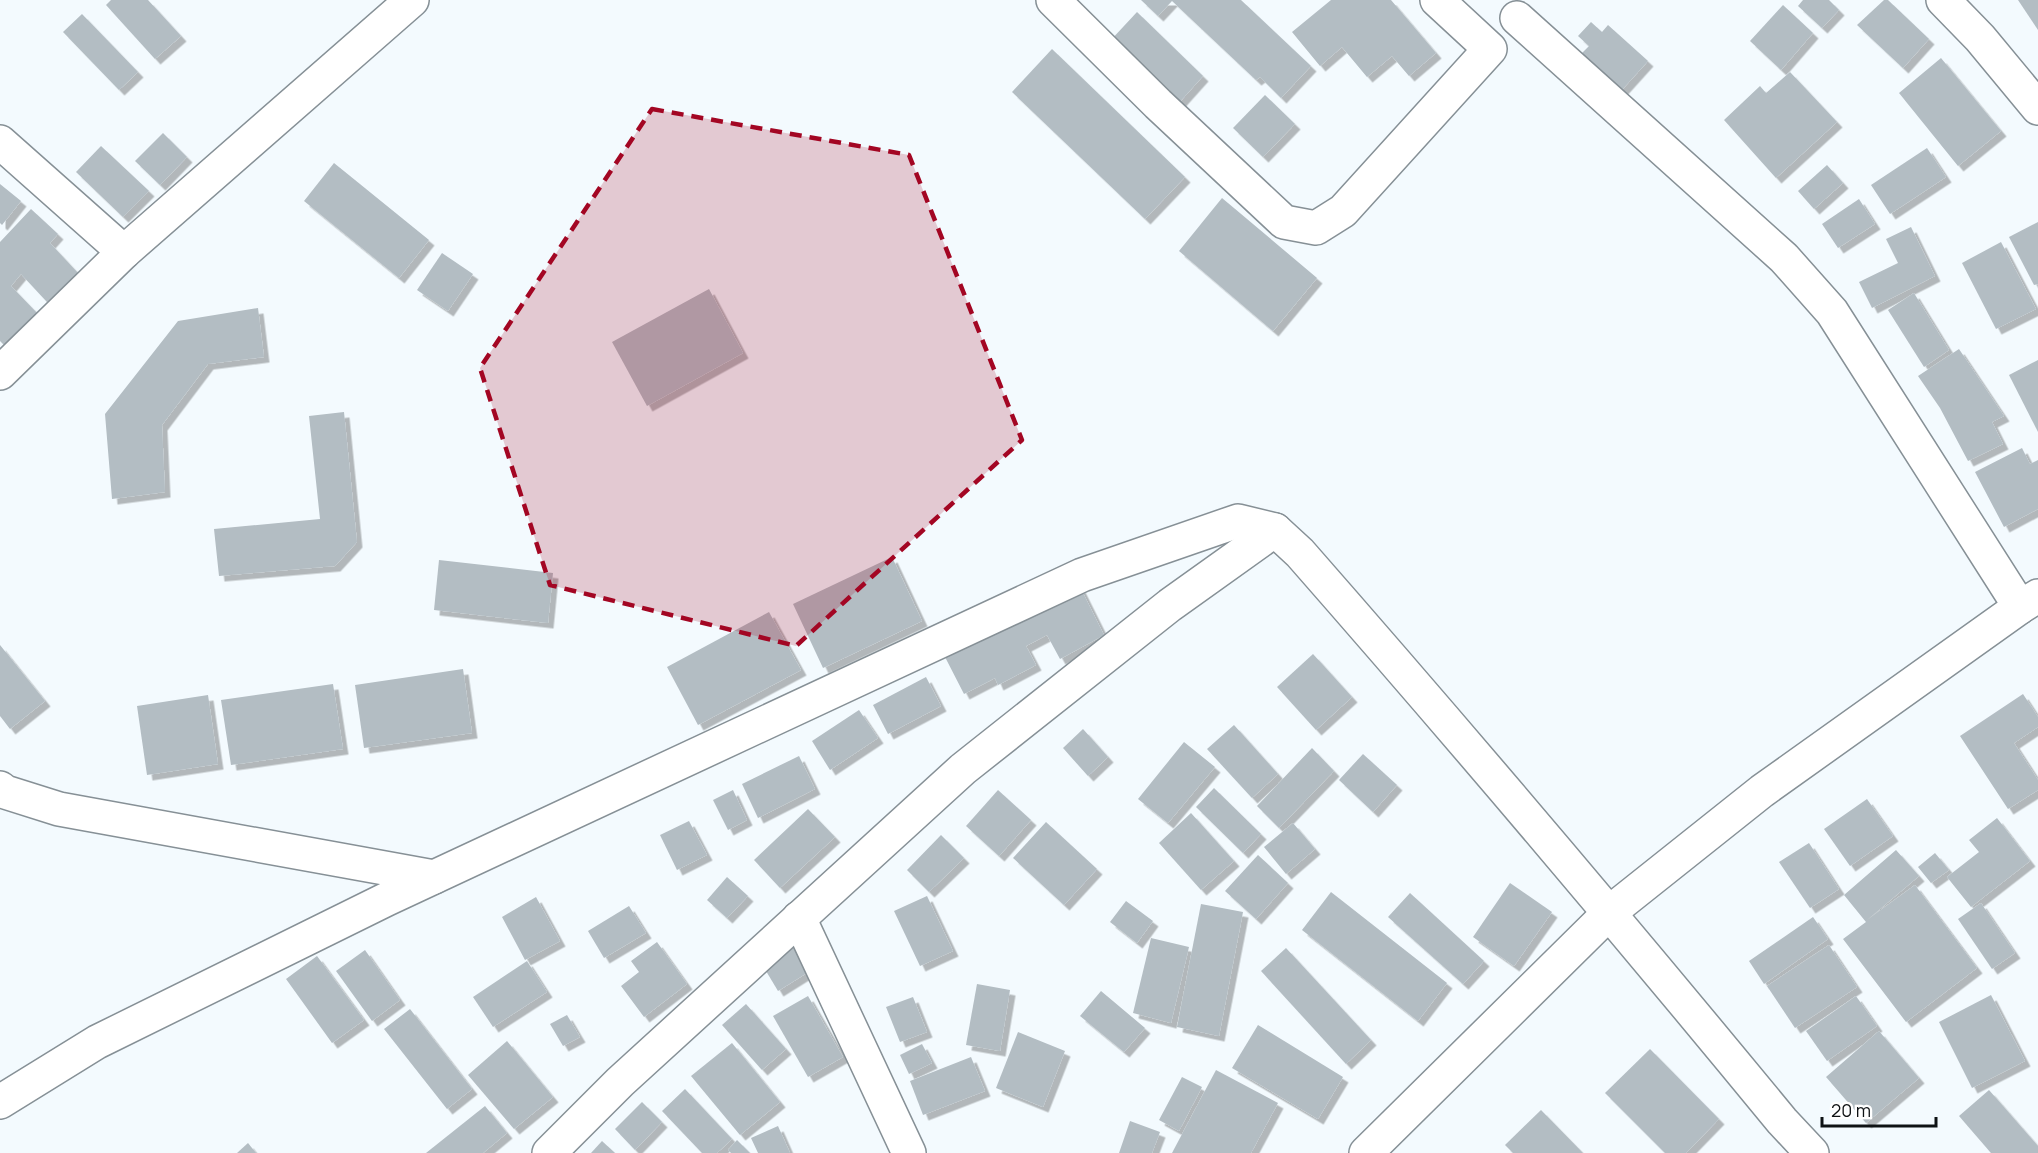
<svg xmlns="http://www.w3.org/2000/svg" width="2038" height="1153" font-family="Manrope,sans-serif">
  <defs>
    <filter id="shadow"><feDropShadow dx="5.5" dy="5.5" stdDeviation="0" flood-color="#0004"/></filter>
  </defs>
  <rect width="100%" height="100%" fill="#f3fafe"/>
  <g fill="#b3bdc3" filter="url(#shadow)">
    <path d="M111,0H148L181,36L155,59L106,5Z"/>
    <path d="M1141,0H1241L1311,66L1281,98L1260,77L1256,80L1172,1L1158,16Z"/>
    <path d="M1331,0H1391L1436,53L1409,76L1392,56L1367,77L1342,47L1320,66L1292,32Z"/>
    <path d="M1803,0H1829L1839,10L1822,28L1798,6Z"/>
    <path d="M1884,0H1888L1929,39L1903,68L1857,25Z"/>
    <path d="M2018,0H2038V30Z"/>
    <path d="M1783,5L1813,33L1781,70L1750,41Z"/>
    <path d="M1137,12L1203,76L1177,105L1110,41Z"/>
    <path d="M82,14L138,72L119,90L63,32Z"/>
    <path d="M1591,22L1602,32L1608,25L1648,61L1620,92L1580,55L1589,46L1578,36Z"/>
    <path d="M1052,49L1185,177L1145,219L1012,92Z"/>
    <path d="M1941,58L2001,131L1958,166L1899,93Z"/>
    <path d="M1790,72L1837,122L1776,178L1724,120L1760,86L1766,93Z"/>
    <path d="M1265,95L1295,124L1263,157L1233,128Z"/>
    <path d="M163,133L187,157L160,185L135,161Z"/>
    <path d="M101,146L149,191L123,217L76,172Z"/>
    <path d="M1927,148L1946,177L1890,214L1871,185Z"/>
    <path d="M334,163L429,240L399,278L304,201Z"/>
    <path d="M1827,165L1843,183L1814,209L1798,191Z"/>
    <path d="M0,184L21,201L2,225L0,223Z"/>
    <path d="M1222,198L1317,278L1273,331L1179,251Z"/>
    <path d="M1859,199L1875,224L1838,248L1822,224Z"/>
    <path d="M31,209L58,234L50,243L78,273L47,302L21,274L11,286L38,314L5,346L0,341V242Z"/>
    <path d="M2038,222V284L2034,285L2009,237Z"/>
    <path d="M1911,227L1935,276L1872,308L1859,282L1898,263L1886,239Z"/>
    <path d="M2001,242L2036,309L1996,329L1962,263Z"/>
    <path d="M442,253L473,274L448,311L417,290Z"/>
    <path d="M709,289L743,353L647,406L612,342Z"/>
    <path d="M1914,293L1949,350L1924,367L1888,310Z"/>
    <path d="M258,308L264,357L208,364L162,425L165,492L112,499L105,414L178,321Z"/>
    <path d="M1959,349L2004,416L1992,422L2003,444L1968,461L1940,408L1918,376Z"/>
    <path d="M2038,360V432L2009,375Z"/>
    <path d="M344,412L357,542L335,566L219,576L214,529L320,519L309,416Z"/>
    <path d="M2022,448L2030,464L2038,460V509L2004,527L1975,472Z"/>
    <path d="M892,557L922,621L823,668L793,604Z"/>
    <path d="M439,560L553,573L548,623L434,610Z"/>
    <path d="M1080,587L1104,635L1060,659L1047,635L1026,646L1036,665L998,685L995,678L964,694L945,657Z"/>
    <path d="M769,612L801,670L698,725L667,667Z"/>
    <path d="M0,645L45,701L10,729L0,716Z"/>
    <path d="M1313,654L1352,697L1316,730L1277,687Z"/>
    <path d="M463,669L472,733L364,748L355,685Z"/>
    <path d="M926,677L941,706L888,734L873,705Z"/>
    <path d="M333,684L343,749L231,765L221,700Z"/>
    <path d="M2023,694L2038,717V727L2014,743L2038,780V790L2008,809L1960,736Z"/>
    <path d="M208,695L218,764L147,775L137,706Z"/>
    <path d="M859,710L878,738L830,770L812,741Z"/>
    <path d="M1234,725L1278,774L1252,798L1207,749Z"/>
    <path d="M1083,729L1108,757L1088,776L1063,748Z"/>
    <path d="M1184,742L1215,767L1168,823L1138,799Z"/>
    <path d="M1312,748L1334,771L1279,828L1257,806Z"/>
    <path d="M1363,754L1397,785L1373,812L1339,780Z"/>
    <path d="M799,756L815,789L758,818L742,784Z"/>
    <path d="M1214,788L1261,834L1243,853L1196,807Z"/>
    <path d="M733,790L747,820L728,830L713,800Z"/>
    <path d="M998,790L1031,820L999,856L966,826Z"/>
    <path d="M1867,799L1893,836L1850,866L1824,829Z"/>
    <path d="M808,809L835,837L780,888L754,860Z"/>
    <path d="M1191,813L1234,861L1201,890L1159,843Z"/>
    <path d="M1997,818L2030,861L1971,907L1947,877L1979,852L1969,840Z"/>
    <path d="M689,821L707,855L677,870L660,835Z"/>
    <path d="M1046,822L1097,869L1064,905L1013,858Z"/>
    <path d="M1293,823L1315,849L1286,874L1264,847Z"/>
    <path d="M941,835L964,858L929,892L907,870Z"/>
    <path d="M1809,843L1839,889L1810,908L1779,862Z"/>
    <path d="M1896,850L1919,876L1867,920L1915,885L1977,968L1906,1022L1843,939L1866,922L1844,895Z"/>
    <path d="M1935,853L1949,870L1931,883L1918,867Z"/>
    <path d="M1258,855L1288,883L1256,919L1225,891Z"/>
    <path d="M727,877L748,896L727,918L707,900Z"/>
    <path d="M1510,883L1552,912L1514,966L1473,937Z"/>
    <path d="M1331,892L1447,983L1418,1021L1302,930Z"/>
    <path d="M1410,893L1484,961L1463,984L1388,917Z"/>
    <path d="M927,896L953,951L920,966L894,911Z"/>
    <path d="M536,897L560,941L525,960L502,917Z"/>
    <path d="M1126,901L1153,921L1137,943L1110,922Z"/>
    <path d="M1981,903L2015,953L1992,969L1958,919Z"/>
    <path d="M1201,904L1243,912L1219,1036L1177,1027Z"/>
    <path d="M629,906L646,933L604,958L588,931Z"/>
    <path d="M1813,917L1828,939L1764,984L1749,961Z"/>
    <path d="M1151,938L1189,947L1171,1023L1133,1013Z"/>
    <path d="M657,942L687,984L644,1017L621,986L639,972L631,961Z"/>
    <path d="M1829,945L1857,987L1795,1028L1767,986Z"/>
    <path d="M796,946L810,971L778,991L763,966Z"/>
    <path d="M1286,948L1371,1040L1346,1064L1261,971Z"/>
    <path d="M365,950L400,1000L372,1021L336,971Z"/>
    <path d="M317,956L364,1020L332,1043L286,979Z"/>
    <path d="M527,961L547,992L493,1027L473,997Z"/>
    <path d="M977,984L1010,990L1000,1051L966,1045Z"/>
    <path d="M1101,991L1145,1028L1124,1052L1080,1016Z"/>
    <path d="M1991,995L2025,1061L1972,1088L1939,1022Z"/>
    <path d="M808,996L843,1057L808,1077L773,1016Z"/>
    <path d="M1856,996L1877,1026L1827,1061L1806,1031Z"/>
    <path d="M913,997L927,1032L900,1042L886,1007Z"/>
    <path d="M746,1004L786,1049L762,1070L722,1025Z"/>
    <path d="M410,1009L472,1089L447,1109L384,1029Z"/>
    <path d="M567,1015L580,1037L563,1046L550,1024Z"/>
    <path d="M1258,1025L1343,1077L1318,1119L1232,1068Z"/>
    <path d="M1879,1031L1919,1078L1866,1123L1826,1077Z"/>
    <path d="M1018,1032L1065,1051L1043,1107L996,1088Z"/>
    <path d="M507,1041L553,1097L514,1129L468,1075Z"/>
    <path d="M732,1043L780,1102L740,1135L691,1076Z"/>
    <path d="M922,1044L932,1063L909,1074L900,1055Z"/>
    <path d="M1650,1049L1719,1119L1686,1153H1665L1605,1093Z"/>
    <path d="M971,1057L985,1091L923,1115L910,1081Z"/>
    <path d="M1216,1070L1278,1103L1251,1153H1172Z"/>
    <path d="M1182,1077L1202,1087L1179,1131L1159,1120Z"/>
    <path d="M685,1089L732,1139L717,1153H702L662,1111Z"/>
    <path d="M1989,1090L2038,1146V1153H1991L1959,1116Z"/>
    <path d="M642,1102L662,1122L635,1150L615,1129Z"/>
    <path d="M485,1106L507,1133L483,1153H426Z"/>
    <path d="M1541,1110L1583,1153H1513L1505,1145Z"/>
    <path d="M1130,1121L1160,1132L1152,1153H1119Z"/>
    <path d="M778,1126L790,1153H758L751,1138Z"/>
    <path d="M737,1140L750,1153H731L728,1150Z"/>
    <path d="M602,1141L615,1153H591Z"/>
    <path d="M248,1143L256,1153H237Z"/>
  </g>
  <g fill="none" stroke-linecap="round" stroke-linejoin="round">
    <g stroke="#869096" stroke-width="36">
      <g id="minor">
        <path d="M1053,0L1158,104L1284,222L1316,228L1343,211L1490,49L1437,0"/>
        <path d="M1943,0L1980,38L2038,108"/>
        <path d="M1517,18L1784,258L1832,312L2020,607"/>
        <path d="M0,142L124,252"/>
        <path d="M0,373L124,252L412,0"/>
        <path d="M0,788L5,792L59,809L434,877"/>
        <path d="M799,918L909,1153"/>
        <path d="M0,1102L97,1042L387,899L1082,575L1238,521L1275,530L1300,553C1464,740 1624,929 1782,1121L1812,1153"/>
        <path d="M549,1153L620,1082L963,769L1170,605L1275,530"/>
        <path d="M1366,1153L1610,912L1762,791L2020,607L2038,596"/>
      </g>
    </g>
    <use href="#minor" stroke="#fff" stroke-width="33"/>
  </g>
  <path fill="#a30623" fill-opacity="0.2" stroke="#a30623" stroke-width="4.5" stroke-dasharray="12 8" stroke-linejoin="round" d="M652,109L909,155L1022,440L796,646L550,585L480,368Z"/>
  <path d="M1822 1117v9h114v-9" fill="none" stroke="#0e1214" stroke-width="3"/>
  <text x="1831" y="1117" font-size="18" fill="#0e1214" stroke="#ffffff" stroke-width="4.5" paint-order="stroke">20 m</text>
</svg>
